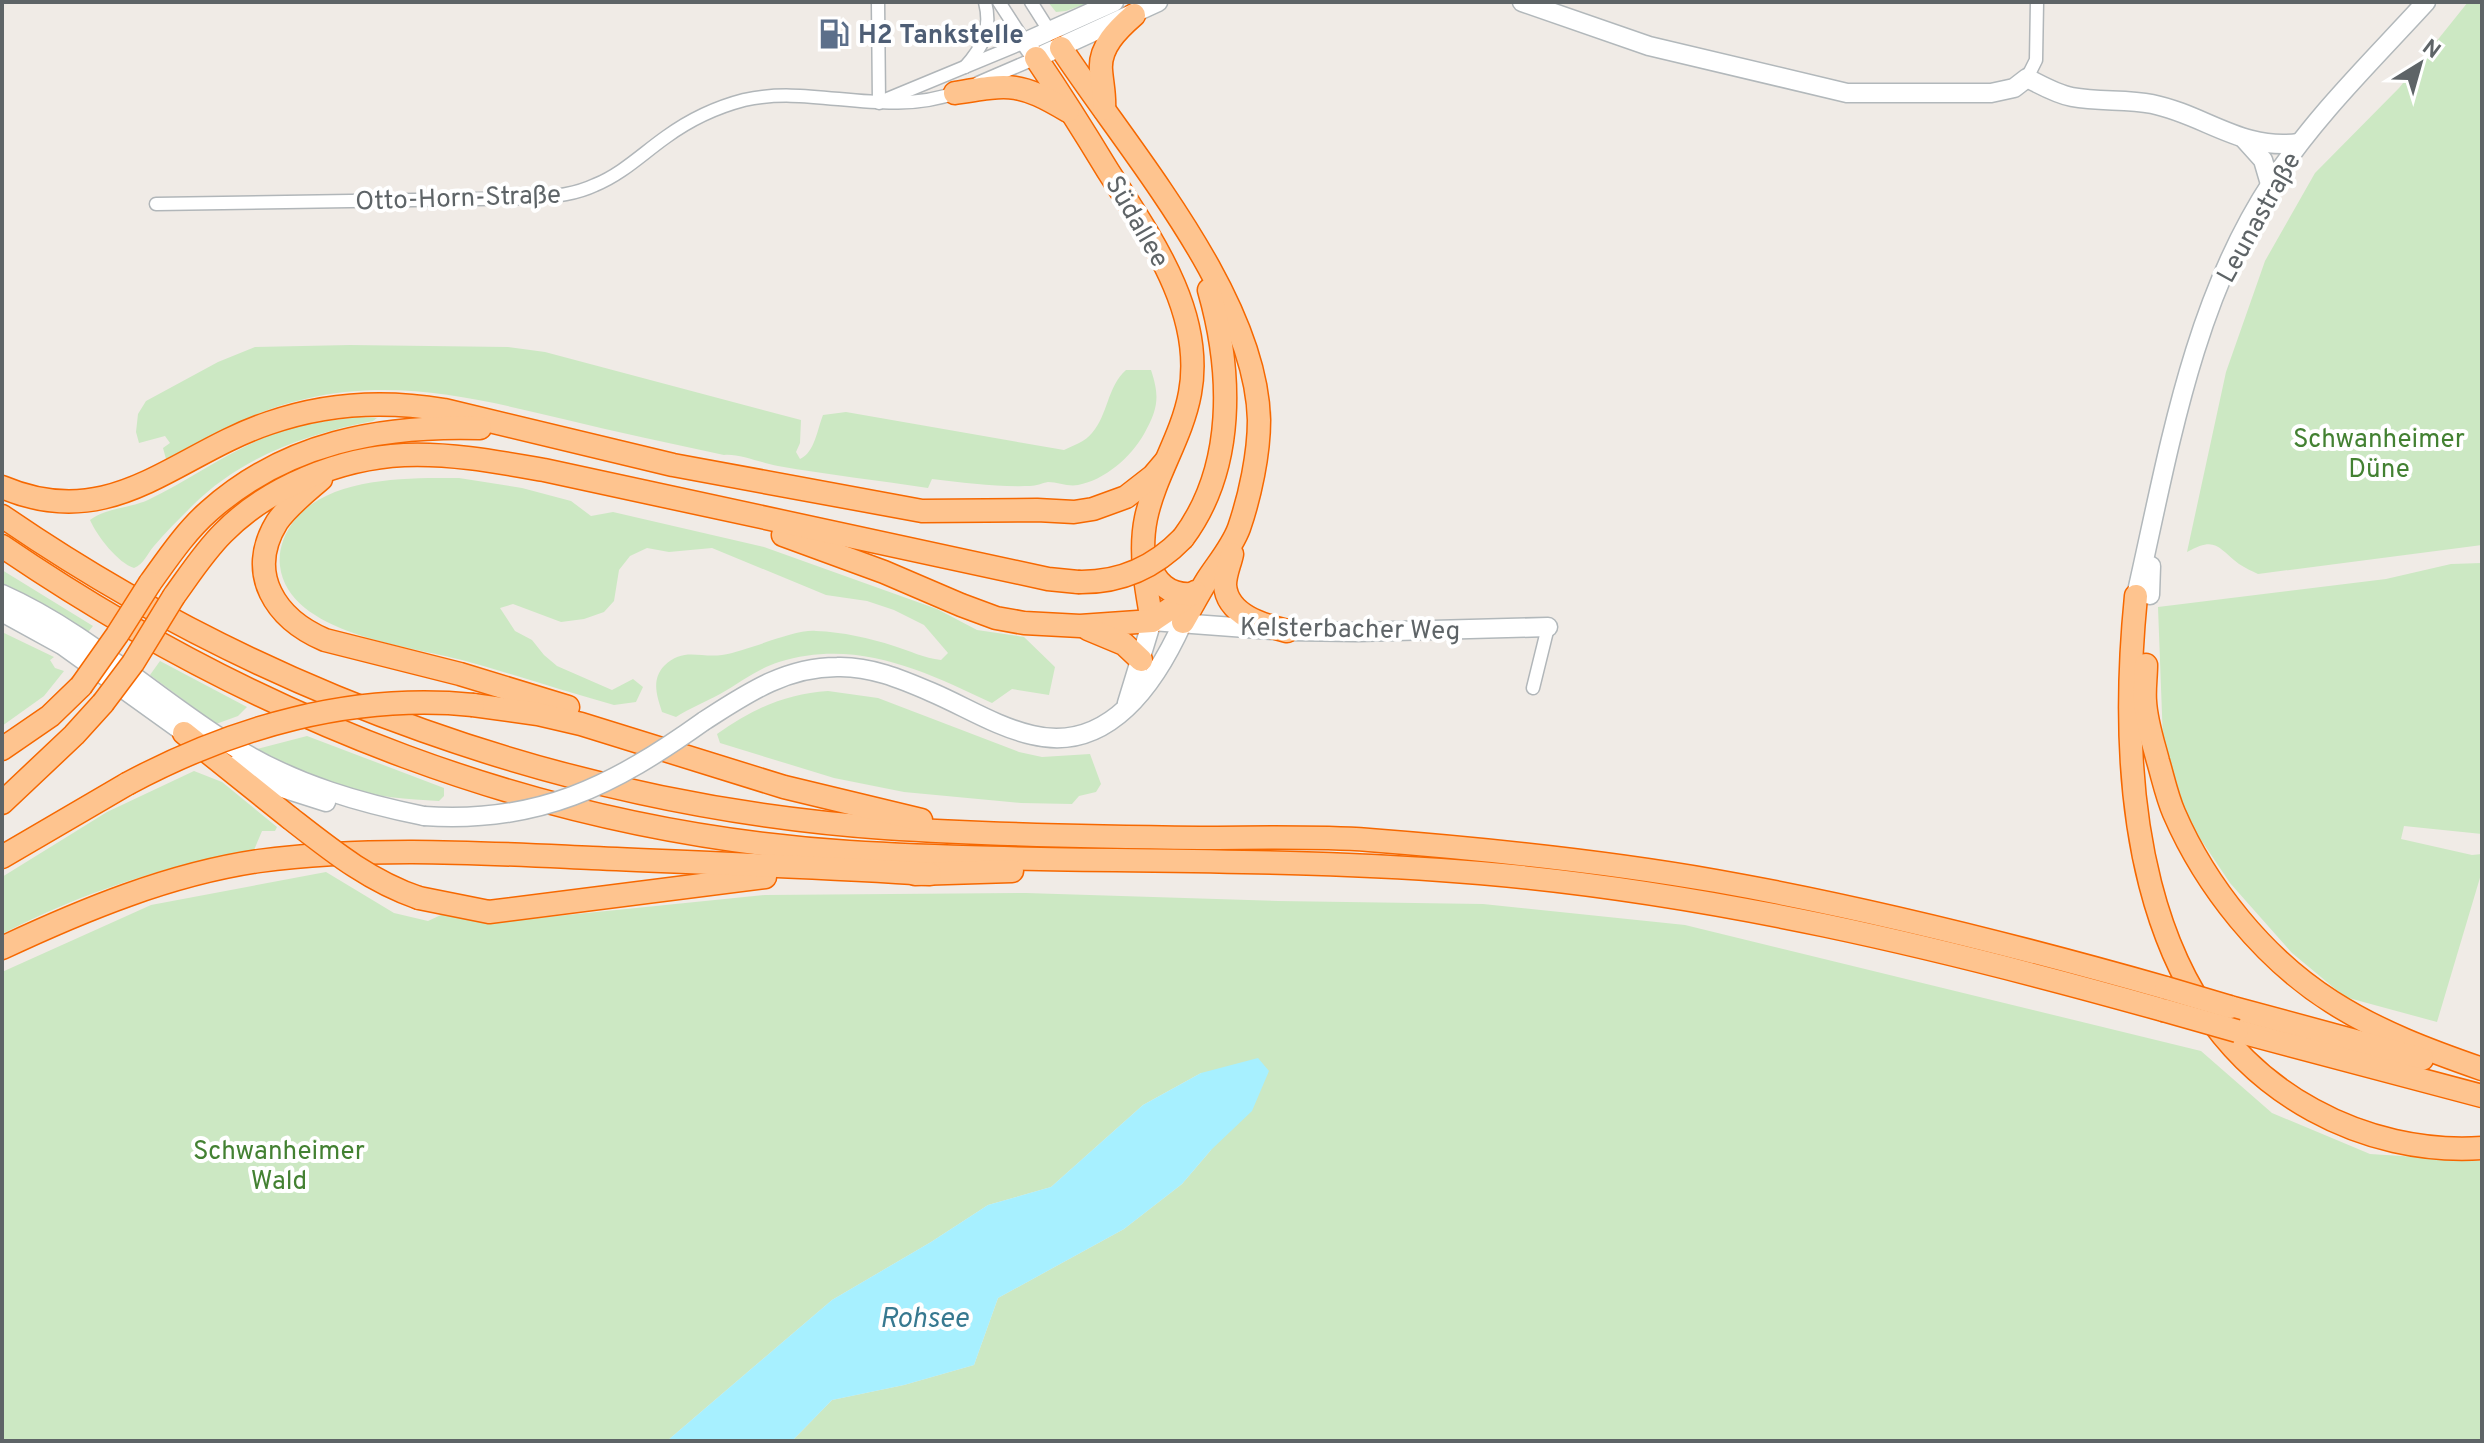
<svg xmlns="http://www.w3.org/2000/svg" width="2484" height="1443" font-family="Overpass,sans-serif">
  <rect width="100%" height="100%" fill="#f0ebe6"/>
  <g fill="#cce8c3">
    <path d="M1048,2H1091L1066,11L1056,12Z"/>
    <path d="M2468,2H2482V545L2258,574C2252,571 2245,568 2239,564C2217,547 2216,536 2187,552L2226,372L2265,261L2315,173L2399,88Z"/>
    <path d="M350,345L508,347L545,352L801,420L800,443L796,452L800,459C815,452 817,430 823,415L846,412L1064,450C1074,445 1085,442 1092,433C1108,415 1107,387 1126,370H1151C1160,397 1158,409 1144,434C1131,457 1105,480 1078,485C1068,487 1058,482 1048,482C1042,483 1036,486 1030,486C997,487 964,483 932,479L928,488C878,480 828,475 778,466C762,463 737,453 724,455C670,443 616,432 563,419C475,398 395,378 305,399C255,410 210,436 166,459L163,448L170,443L165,436L139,443L136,432L138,414L146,401L218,362L255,347Z"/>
    <path d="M358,417L377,418L373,421C306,434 241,457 192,506C180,518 166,532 154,546C147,554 144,564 134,568C118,563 97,536 90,520C106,508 130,508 148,500C189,480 226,453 268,436C296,424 328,421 358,417Z"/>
    <path d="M459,478L522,488L571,501L591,516L613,512L764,547L937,609L977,630L1024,637L1055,667L1049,695L1012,689L992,703C924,671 857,638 779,662C757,669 740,683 720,694C705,702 690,708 676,717L662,712C657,696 651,680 664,666C683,647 699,658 722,655C748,651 794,629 816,631C843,632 869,638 894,646C910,651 924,658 941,660L948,653L924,625L894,610L867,601L826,595L712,548L669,552L647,548L630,556L619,570L614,601L604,612L584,619L561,622L513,604L500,608L515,631L532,640L544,655L557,666L612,690L633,679L643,687L636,702L614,705C563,691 513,674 462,660C409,646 288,634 280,566C278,550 284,534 294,521C329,476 408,478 459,478Z"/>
    <path d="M2482,563V834L2404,826L2401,839L2472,855L2482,854V871L2437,1022L2345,997L2292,953L2230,883L2185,816L2163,741L2158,607L2386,579L2451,564Z"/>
    <path d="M2,570L93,626L88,632L52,609L2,583Z"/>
    <path d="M2,632L54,657L50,660L55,668L64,671L44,696L2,726Z"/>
    <path d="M160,661L247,707L238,716L216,724L150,675Z"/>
    <path d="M828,691L878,698L1019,752L1042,757L1090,754L1101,784L1096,792L1079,796L1072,804L1021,803L904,792L834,778L720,743L717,734C752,709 785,694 828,691Z"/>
    <path d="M307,736L444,788V796L439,801C407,799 376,797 344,788C314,780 286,764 257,749Z"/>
    <path d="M194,771L222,782L277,827L275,831H262L254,850C166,865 81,893 2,934V877L107,812Z"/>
    <path d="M326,872L394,913L428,921L443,914L498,922L765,895L1026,893L1278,901L1483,904L1685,925L2201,1051L2272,1113L2370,1154L2482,1161V1441H792L832,1400L904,1385L974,1365L998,1298L1124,1229L1182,1184L1211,1150L1201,1073L1143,1105L1051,1187L988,1205L931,1242L832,1300L667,1441H2V972L151,905Z"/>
  </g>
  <path fill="#a7f0ff" d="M1258,1058L1269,1071L1252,1111L1211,1150L1182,1184L1124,1229L998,1298L974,1365L904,1385L832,1400L792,1441H667L832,1300L931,1242L988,1205L1051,1187L1143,1105L1201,1073Z"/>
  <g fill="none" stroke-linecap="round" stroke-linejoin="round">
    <g stroke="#b1b6b9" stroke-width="15">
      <g id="street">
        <path d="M878,2L879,103"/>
        <path d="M1031,2L1050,32"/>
        <path d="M965,67C983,47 992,29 985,2"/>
        <path d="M2027,78L2036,60L2037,2"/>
        <path d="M978,83L1036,58"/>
        <path d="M885,100L1025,42L999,2"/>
        <path d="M156,204L535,198C556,196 576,194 595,185C622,174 642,154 666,137C688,121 717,107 744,100C813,84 885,119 958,92"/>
        <path d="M1533,688L1548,627"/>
      </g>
    </g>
    <g stroke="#b2b8bb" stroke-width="21">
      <g id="secondary">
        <path d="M1114,2L1025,42L1036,58L1158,2"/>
        <path d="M1522,2L1649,46L1847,93H1991L2014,88L2027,78C2041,85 2056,94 2072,97C2099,102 2126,99 2152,104C2205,115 2242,151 2299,143"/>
        <path d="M2245,140L2263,160L2270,184"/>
        <path d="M2,594C90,633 159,702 241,751C298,785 360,803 424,816"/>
        <path d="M2150,595L2151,566"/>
        <path d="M2136,596C2168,456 2191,305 2272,182C2315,116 2373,60 2426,2"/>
        <path d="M2,612L62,645L193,739"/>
        <path d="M1127,703L1152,621L1287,631L1357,632L1548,627"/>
        <path d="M704,721C746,694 785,667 837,667C870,666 901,679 931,692C964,706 997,727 1032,735C1109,754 1156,682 1183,622"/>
        <path d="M235,765L279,787L326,802"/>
      </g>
    </g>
    <g stroke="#f66800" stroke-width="25">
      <g id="highway">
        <path d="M1061,48C1128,150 1256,295 1259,420C1259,454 1250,496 1239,528C1232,547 1218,563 1207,580C1199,593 1191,608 1183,622"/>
        <path d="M1036,58C1061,95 1085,133 1108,171C1149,235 1205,312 1190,393C1182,437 1155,475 1146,518C1139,551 1146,588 1152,621"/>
        <path d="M955,93C1011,84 1019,82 1068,111"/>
        <path d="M1104,109C1105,95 1102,84 1101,70C1099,47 1118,29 1134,15"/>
        <path d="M321,479C306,492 288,506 277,522C245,574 276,619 325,640L460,674L568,707"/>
        <path d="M2,487C112,534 174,455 269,423C326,403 385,400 444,410L673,465L922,511L1037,510L1074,512L1093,509L1126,497L1153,476L1164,463"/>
        <path d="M2,516C261,694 571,806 885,828C990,835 1095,837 1200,838C1256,838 1313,836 1369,840C1485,849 1602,861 1716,881C1868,908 2018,946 2166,988"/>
        <path d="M783,535L884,572L961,605L996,618L1024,623L1080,626L1152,621L1195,592"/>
        <path d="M1183,538C1236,467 1232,371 1209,290"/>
        <path d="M2,546C256,719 540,832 849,852C1059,865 1270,855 1480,873C1712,893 1939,947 2163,1010"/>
        <path d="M1232,554C1230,564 1225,574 1225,585C1227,615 1263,625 1287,631"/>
        <path d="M1147,559C1155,582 1168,596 1193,594"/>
        <path d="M150,583C168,558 186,531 209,511C285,443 381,425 480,428"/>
        <path d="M174,596C190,574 204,552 223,533C268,487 340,458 404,455C451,453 498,462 544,470L1048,579L1078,582"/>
        <path d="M2136,596C2118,777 2133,1012 2313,1110C2364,1138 2423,1152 2482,1148"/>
        <path d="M1088,629L1124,644L1141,660"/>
        <path d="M2146,665C2146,677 2144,689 2145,701C2146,721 2153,742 2158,761C2163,778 2167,797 2174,813C2206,887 2264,959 2332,1002C2379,1032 2430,1051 2482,1069"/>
        <path d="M473,705L538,714L581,724L784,787L921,820"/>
        <path d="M184,733L290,818"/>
        <path d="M2,749L50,716L81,686"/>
        <path d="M2,803L74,735L103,703"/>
        <path d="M2,857L127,784"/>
        <path d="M915,874L1012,871"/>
        <path d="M419,898L489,912L765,877"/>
        <path d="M2,948C83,910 170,874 259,861C369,846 482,853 592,858C705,863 817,867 930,874"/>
        <path d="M2230,1007L2422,1059"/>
        <path d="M2237,1031L2482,1096"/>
      </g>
    </g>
    <use href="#street" stroke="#fff" stroke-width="12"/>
    <use href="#secondary" stroke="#fff" stroke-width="18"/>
    <use href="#highway" stroke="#fec48f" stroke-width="22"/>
    <g stroke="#b2b8bb" stroke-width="21" stroke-linecap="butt">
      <path id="secondary-bridge" d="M424,816C538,824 613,786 704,721"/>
    </g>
    <g stroke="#f66800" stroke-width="25" stroke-linecap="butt">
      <g id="highway-bridge">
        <path d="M1078,582C1120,583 1154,568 1183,538"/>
        <path d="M81,686L117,635L150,583"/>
        <path d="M103,703L133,663L174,596"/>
        <path d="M127,784C233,727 352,693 473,705"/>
        <path d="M290,818C331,850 369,881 419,898"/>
        <path d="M2166,988L2230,1007"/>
        <path d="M2163,1010L2237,1031"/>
      </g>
    </g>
    <use href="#secondary-bridge" stroke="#fff" stroke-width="18"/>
    <use href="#highway-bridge" stroke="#fec48f" stroke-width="22"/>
  </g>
  <defs>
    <g id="fuel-bare" transform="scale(2.4)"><path d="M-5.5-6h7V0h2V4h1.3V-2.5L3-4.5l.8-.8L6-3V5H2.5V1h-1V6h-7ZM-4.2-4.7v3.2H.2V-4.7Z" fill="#5c6f8a" stroke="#fff" stroke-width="2.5" paint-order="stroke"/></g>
  </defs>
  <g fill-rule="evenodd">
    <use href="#fuel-bare" x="834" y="34"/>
  </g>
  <g text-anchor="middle" stroke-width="8" stroke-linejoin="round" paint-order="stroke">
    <g font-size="26" font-weight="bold" fill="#4e5e75" stroke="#fff" text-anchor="start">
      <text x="858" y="43">H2 Tankstelle</text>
    </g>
    <g font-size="26" fill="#5e6467" stroke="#fff">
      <text transform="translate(458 197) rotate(-2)" y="9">Otto-Horn-Straße</text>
      <text transform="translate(2258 217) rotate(-61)" y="9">Leunastraße</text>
      <text transform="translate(1138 221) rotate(60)" y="9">Südallee</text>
      <text transform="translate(1350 628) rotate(1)" y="9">Kelsterbacher Weg</text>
    </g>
    <g font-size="26" fill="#438132" stroke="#fff">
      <text x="2379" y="447">Schwanheimer<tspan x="2379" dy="30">Düne</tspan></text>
      <text x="279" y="1159">Schwanheimer<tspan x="279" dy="30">Wald</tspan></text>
    </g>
    <g font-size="28" font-style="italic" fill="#377990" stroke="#fff">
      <text x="924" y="1327">Rohsee</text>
    </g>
  </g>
  <rect width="2484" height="1443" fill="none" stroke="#5e6467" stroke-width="8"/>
  <g transform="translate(2420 64) rotate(37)" stroke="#ffffff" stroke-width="6" paint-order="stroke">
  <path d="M0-6L14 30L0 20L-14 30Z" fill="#5e6467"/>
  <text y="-12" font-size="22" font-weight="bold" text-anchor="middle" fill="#5e6467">N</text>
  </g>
</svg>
